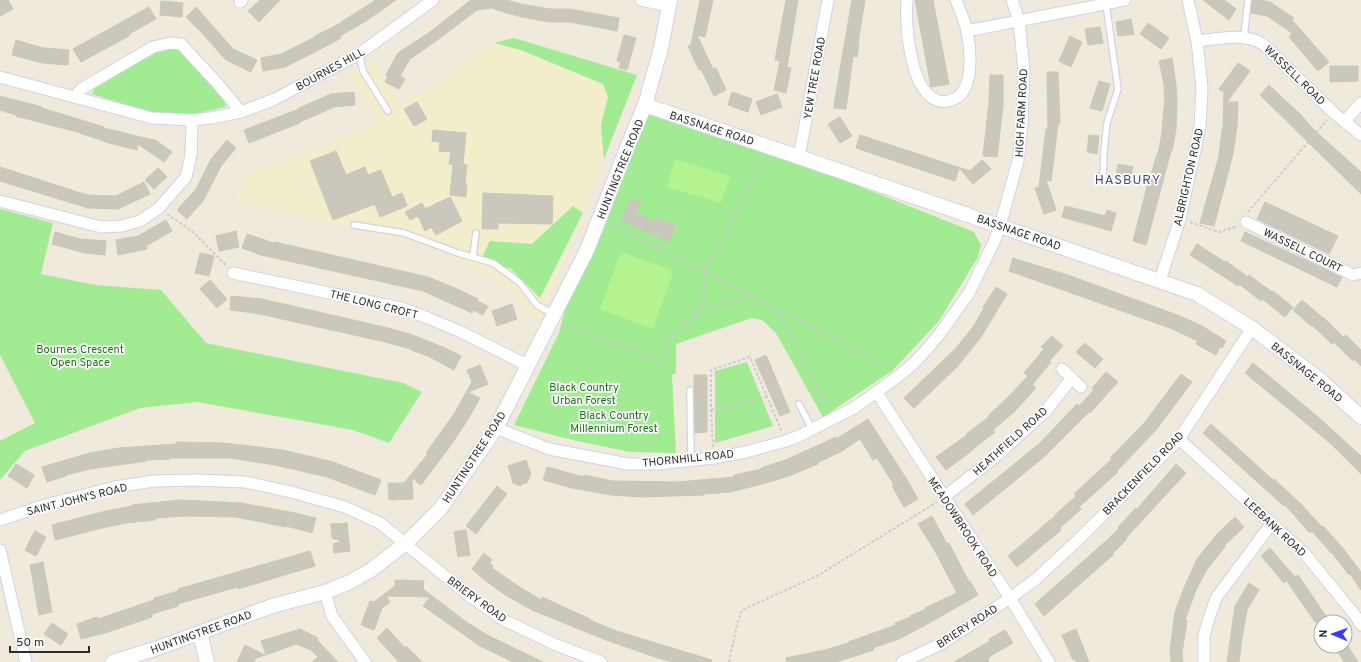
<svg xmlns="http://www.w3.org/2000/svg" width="1361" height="662" font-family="Overpass,sans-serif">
  <rect width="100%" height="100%" fill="#efeadc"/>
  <path fill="#f2edca" d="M512,41L634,84L539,323L496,279L426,246L236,201L242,176L378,123L349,75L363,71L373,58L400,108L494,43Z"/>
  <g fill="#a1eb93">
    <path d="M514,38L637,75L604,159L601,125L608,97L603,84L521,50L494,43Z"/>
    <path d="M167,47L182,50L226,102L225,107L195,114L154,113L92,94L96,85Z"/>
    <path d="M646,111L796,161L974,232L981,245L978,257L939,321L892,371L823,417L776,333L762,320L752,318L676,344V373L672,375L676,453L630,452L577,441L514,425L559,333L568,298Z"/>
    <path d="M573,206L583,213L540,298L511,269L481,259L490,241L532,244Z"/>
    <path d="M0,209L53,223L41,274L95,285L161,290L206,343L403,383L422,392L389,443L353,430L197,402L140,408L25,451L0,480V441L35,423L0,355Z"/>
    <path d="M747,362L773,426L715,443V371Z"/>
  </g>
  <g fill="#b5f38e">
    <path d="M675,159L730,176L721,203L667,187Z"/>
    <path d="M621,252L674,271L653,329L600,309Z"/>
  </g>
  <g fill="#cac7bc" stroke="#cbc7b6">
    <path d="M0,0H8L13,9L0,16Z"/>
    <path d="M260,0H280L259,22L248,11Z"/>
    <path d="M376,0H396L366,21L340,36L341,38L313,53L285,67L263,71L261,58L281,54L315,37V36L341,23V22Z"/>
    <path d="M471,0H507L520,4L550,9H569L619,18L617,31L570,22H549L521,17L491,8L477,10L436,41L410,59L400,76L405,79L399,89L385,82L388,76L386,75L398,53L430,32Z"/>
    <path d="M700,0H713L705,37L697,35L713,69L716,68L726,90L714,96L701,69L699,70L688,46L691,45Z"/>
    <path d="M786,0H798L787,67L791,68L786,93L774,90L780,61L775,60Z"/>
    <path d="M852,0H865L858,42L859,43L857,57L853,56L846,109L834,108V104Z"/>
    <path d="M915,0H933L949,84L931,87Z"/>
    <path d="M1203,0H1224L1236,9L1229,20Z"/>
    <path d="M1252,0H1261L1270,2L1294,18L1292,20L1329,62L1318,71L1289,37L1292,33L1267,16L1251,13Z"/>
    <path d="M161,1L183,3L182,17L160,15Z"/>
    <path d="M149,7L156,19L129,34V36L81,62L73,49Z"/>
    <path d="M196,7L233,49L257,60L251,72L226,60L202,33L186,17Z"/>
    <path d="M1131,19L1134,34L1118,36L1116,22Z"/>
    <path d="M1148,23L1169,38L1161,49L1140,34Z"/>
    <path d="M1100,27L1103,43L1088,45L1085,29Z"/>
    <path d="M624,35L636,38L627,70L619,68L621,62L617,61Z"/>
    <path d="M1070,36L1082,42L1071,67L1059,61Z"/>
    <path d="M16,40L43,48L69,50L68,65L43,63L12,55Z"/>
    <path d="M1172,58L1176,84L1177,101L1176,129L1172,151H1171L1146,245L1133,241L1150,175H1151L1157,154H1158L1162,133L1164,106H1165L1164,84L1159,61Z"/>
    <path d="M1238,63L1250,71L1227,102H1238L1237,126L1233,154L1214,226L1200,223L1219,156L1222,129H1223L1224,92L1219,89Z"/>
    <path d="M1330,66H1358V81L1330,82Z"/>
    <path d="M1047,72H1058L1060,124H1058L1051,181L1046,180L1056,210L1044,214L1035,188L1039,187L1046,129H1048Z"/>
    <path d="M990,75H1003V106L997,157L983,156L989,102Z"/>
    <path d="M1099,81L1110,84L1102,111L1090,108Z"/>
    <path d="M1269,85L1301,115L1314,130L1361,172V194L1260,95Z"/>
    <path d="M354,92L355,105L334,107L300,122V123L249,143L244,130L299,109V108L331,94Z"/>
    <path d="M732,92L752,99L748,112L728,105Z"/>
    <path d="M777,94L782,107L761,115L756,102Z"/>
    <path d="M0,96L42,107V108L104,127V128L153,140L154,139L172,152L164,162L138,144L137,150L109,143L77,132L16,116V115L0,110Z"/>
    <path d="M417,102L427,119L414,126L404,109Z"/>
    <path d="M840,117L852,136L840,143L828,124Z"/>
    <path d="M433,130L466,133L463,164L467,165L465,185H467L466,197L450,195L453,165L449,164L451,152L439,151L440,142L432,141Z"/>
    <path d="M860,135L970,171L982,160L991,169L973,184L959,168L955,181L856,148Z"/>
    <path d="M1089,135L1099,136L1097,154L1087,152Z"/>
    <path d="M227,140L236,148L221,166L203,201L187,219L177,210L196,189L211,159Z"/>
    <path d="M336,151L346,175L365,167L368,175L381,170L392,197L402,193L407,206L380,217L375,204L333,220L310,161Z"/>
    <path d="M1118,164L1133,167L1130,179L1116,176Z"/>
    <path d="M0,167L87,195L116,196L144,182L150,194L118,209L88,208L0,181Z"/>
    <path d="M158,168L167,177L154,189L145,180Z"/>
    <path d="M483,193L553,196L552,224L498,223V229H482Z"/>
    <path d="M450,197L462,221L436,235L431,227L425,231L418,216L410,220L405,212L422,203L425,209Z"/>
    <path d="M631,199L641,203L636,213L655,222L657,218L676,226L669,242L621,220Z"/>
    <path d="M1265,202L1338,236L1329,254L1257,219Z"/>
    <path d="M1065,206L1105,216L1107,210L1116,213L1111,231L1062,217Z"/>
    <path d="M166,220L172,231L146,246L147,249L118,255L116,240L138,236Z"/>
    <path d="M236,231L239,247L219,251L216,236Z"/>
    <path d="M55,232L80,239L106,241L105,255L85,253L52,244Z"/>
    <path d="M1245,232L1342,277L1337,287L1241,241Z"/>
    <path d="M247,234L274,243L275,242L428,277L455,288L478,299L477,301L488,306L483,315L473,310L472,313L423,291L261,255L242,248Z"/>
    <path d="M1197,244L1225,262L1226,261L1248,277L1249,275L1272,292L1273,291L1293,307L1285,317L1262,299L1261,301L1239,284L1238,286L1190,255Z"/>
    <path d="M200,253L214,256L209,276L195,273Z"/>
    <path d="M1013,258L1068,275L1180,316L1202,326L1226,341L1222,348L1220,347L1216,355L1196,344L1198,341L1170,328L1009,271Z"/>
    <path d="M210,280L227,299L217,308L200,289Z"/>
    <path d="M996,287L1007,294L981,337L958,366L914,408L904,398L956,348L973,327L984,308L983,307Z"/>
    <path d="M231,296L262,299L384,327L410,334L445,348L461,356L454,370L428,356L411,350V349L381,341L255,313L230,310Z"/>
    <path d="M1302,300L1323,318H1324L1343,337L1346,335L1361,350V366L1354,359L1353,361L1334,342L1332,344L1312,325L1311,326L1293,310Z"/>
    <path d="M512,304L517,319L497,326L492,311Z"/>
    <path d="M1052,336L1063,346L1049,361L1051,362L1032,385L1036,388L1015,411L993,430L995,432L973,449V450L946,470L936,457L967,435L966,434L989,417L988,416L1008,397L1028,376L1024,373L1044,349L1041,347Z"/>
    <path d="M1085,343L1103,359L1095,368L1076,352Z"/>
    <path d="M766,355L790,412L780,416L755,360Z"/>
    <path d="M1253,363L1318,417L1361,456V474L1330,443L1245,373Z"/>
    <path d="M480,365L488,384L468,392L480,398L467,421L451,445L421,485L412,478L413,499L389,500L388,483H404L428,454L426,453L454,414L472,382L467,370Z"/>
    <path d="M1106,372L1118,382L1090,413L1089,412L1044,457L973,515L965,504L1040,443L1077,404L1079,406L1094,390L1092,388Z"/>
    <path d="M1181,374L1192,382L1156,430L1117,471L1118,472L1079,507L1081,509L1060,528L1061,530L1017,567L1008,556L1055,516H1054L1076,496L1074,494L1112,459L1110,458L1148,419V418Z"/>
    <path d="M694,375H707V432L695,433Z"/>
    <path d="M868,419L906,478L918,499L904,507L892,486L894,485L877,458L873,460L860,439L842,451L817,463L818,464L789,476L766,483L731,492L704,494V495L641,497L611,495L572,488L543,480L547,467L584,477V475L613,481L678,482L734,477V475L762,469L761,468L788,459L836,437V439Z"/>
    <path d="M1211,424L1273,480L1274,479L1302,505L1322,527L1323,526L1342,547L1361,572V590L1350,574L1349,575L1332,553H1331L1312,531L1310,533L1285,505L1284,506L1203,433Z"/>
    <path d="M176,442L224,443L283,450L333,462L381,480L375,495L327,477L275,465L231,458H169L170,459L147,460V461L90,469L66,475V476L47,482L42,467L90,453L119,448L176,444Z"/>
    <path d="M526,460L531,474L527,483L522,484L521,486L513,483L508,466Z"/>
    <path d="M16,464L34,475L27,488L8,476Z"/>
    <path d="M1176,464L1186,473L1126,538L1127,539L1113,553L1114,554L1044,616L1035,604L1106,541L1119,528L1118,527L1136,508L1137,509Z"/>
    <path d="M497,486L507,494L476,534L466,526Z"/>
    <path d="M180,500L241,503L295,513L316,518L312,533L286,526V527L236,517L186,516L155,518V520L126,523L106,527L55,540L52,525L106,511L132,506V505Z"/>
    <path d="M932,516L947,544L949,543L969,582L970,581L978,595L929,623L899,639L873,648L874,650L836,662H786V658L825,650L848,643V642L896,625L895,623L911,617L910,616L926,609L925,608L957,593L935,551L918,524Z"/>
    <path d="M1235,517L1244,527L1224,546L1225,547L1207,569L1196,590L1185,620L1187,621L1182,653L1183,662H1171L1170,650L1175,612L1184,588L1197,559L1217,534Z"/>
    <path d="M347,523L350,551L334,553L333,544L342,541L332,538L331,524Z"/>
    <path d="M466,530L470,555L458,557L454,532Z"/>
    <path d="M35,531L46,537L36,556L25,550Z"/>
    <path d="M1270,548L1295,577L1298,575L1330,622H1315L1286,580L1284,583L1261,556Z"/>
    <path d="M310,551L315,566L238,589L237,587L178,604V606L152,614V617L108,632L81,639L77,624L97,617L98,619L154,600V598L178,591V589Z"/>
    <path d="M484,553L492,560L490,563L493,566L492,568L518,586L541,600L542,597L590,619V620L616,631L712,660L711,662H673L658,658L606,640L532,610L507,596L487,582L472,569Z"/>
    <path d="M43,562L52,612L39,615L30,565Z"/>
    <path d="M395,580L424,581L423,589L465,621L487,635L543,662H513L480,646L423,606L430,597L386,596L390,602L382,608L374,630L361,625L370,601L374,602L395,586Z"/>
    <path d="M1249,583L1259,590L1247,610L1242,638L1239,662H1227L1235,606Z"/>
    <path d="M52,623L68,634L61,645L44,634Z"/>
    <path d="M387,628L405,648L406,646L422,662H399L377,638Z"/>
    <path d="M300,629L318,638L317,640L338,662H312L318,657L311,650L296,644L266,655L261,641Z"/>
    <path d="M1076,629L1089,662H1076L1075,659L1073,660L1062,635Z"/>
    <path d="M1005,630L1013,643L992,655L988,659L989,662H954L990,641L989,639Z"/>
    <path d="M245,645L265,655L256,658L254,662H237Z"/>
    <path d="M1334,646H1348L1358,662H1344Z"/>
  </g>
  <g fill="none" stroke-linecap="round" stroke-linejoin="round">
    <g stroke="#d1d2e6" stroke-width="8">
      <g id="service">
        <path d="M1244,37L1248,0"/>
        <path d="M359,54L363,71L388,111"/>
        <path d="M1103,178L1104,150L1107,123L1118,89L1106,4"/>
        <path d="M354,225L404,233L458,253L493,263L519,282L537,305L553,314"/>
        <path d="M473,256L476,233"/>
        <path d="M690,390L691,461"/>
        <path d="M799,404L812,429"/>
      </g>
    </g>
    <g stroke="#d1d2e6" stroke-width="13">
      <g id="minor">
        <path d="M641,0L669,6"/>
        <path d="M907,0C905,25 910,86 934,99C941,103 948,102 954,99C974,91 971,50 967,32C965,21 960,10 956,0"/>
        <path d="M240,2L242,0"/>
        <path d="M967,31L1125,0"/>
        <path d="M1197,41C1219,39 1244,32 1263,44L1334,113L1361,135"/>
        <path d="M0,77L152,118L192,120L211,118L241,112L275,99L359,54L433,0"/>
        <path d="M75,97L81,89L153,47L171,43L181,44L217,83L241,112"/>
        <path d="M1345,121L1361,103"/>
        <path d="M799,157L828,0"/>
        <path d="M0,201L101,227L122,226L140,221L159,208L186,177L191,155L192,120"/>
        <path d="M1246,222L1353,275L1361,273"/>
        <path d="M233,273L401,308L428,318L461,332L529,366"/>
        <path d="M1160,280L1180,219L1200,127L1202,88L1197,41L1188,0"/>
        <path d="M1062,369L1081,387"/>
        <path d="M877,393L1010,598L1049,662"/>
        <path d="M496,428L549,449L628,464H658L714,458L746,452L786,441L799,436L854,408L900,375L914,363L927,349L941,332L969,293L994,242L1000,226L1018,161L1022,126L1024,70L1019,21L1012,0"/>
        <path d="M1179,439L1305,554L1355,615L1361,625"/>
        <path d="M944,497L994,458L1046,411L1071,379"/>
        <path d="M0,520L45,505L115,487L154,481L195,480L245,482L291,492L345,507L380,523L468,595L502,619L554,644L601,662"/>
        <path d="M0,550L26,662"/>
        <path d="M325,592L332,616L365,662"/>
        <path d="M902,662L943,643L1010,598L1036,579L1078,540L1179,439L1252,328"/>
        <path d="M1204,662V636L1209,618L1216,598L1272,523"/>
      </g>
    </g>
    <g stroke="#d1d2e6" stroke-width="16">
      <g id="tertiary">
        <path d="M645,105L799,157L1197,294L1252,328L1319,379L1361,417"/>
        <path d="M200,633L207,662"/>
        <path d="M113,662L158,648L272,606L325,592L350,582L371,570L406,543L441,508L496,428L587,250L628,145L645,105L661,48L670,0"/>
      </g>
    </g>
    <g stroke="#ccc" stroke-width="2" stroke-dasharray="3 2" stroke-linecap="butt">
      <path d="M1248,212L1327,120"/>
      <path d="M167,214L193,232L227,266"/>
      <path d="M1190,222L1219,232L1235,227L1237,225"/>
      <path d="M609,224L663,250L751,295"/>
      <path d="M777,310L830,410"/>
      <path d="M695,315L703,297L706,271L763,157"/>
      <path d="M561,325L661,361C667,351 672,338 680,329C697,308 726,303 751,295L866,355L890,369"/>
      <path d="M711,410L767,397"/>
      <path d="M713,447L711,410V370L750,357L782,432"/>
      <path d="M729,662L737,624L742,610L817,576L937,502"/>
    </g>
    <use href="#service" stroke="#fff" stroke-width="5.5"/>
    <use href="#minor" stroke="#fff" stroke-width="11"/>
    <use href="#tertiary" stroke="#fff" stroke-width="14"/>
  </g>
  <g text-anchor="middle" stroke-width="3.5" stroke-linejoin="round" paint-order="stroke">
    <g font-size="11" fill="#2c2c2c" stroke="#fff">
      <text transform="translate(330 69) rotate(-29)" y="4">BOURNES HILL</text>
      <text transform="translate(1295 75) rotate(44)" y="4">WASSELL ROAD</text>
      <text transform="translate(814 78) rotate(-80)" y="4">YEW TREE ROAD</text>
      <text transform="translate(1021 113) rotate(-87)" y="4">HIGH FARM ROAD</text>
      <text transform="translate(712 128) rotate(18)" y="4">BASSNAGE ROAD</text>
      <text transform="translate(620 169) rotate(-68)" y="4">HUNTINGTREE ROAD</text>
      <text transform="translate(1188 177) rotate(-77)" y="4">ALBRIGHTON ROAD</text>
      <text transform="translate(1019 232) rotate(19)" y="4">BASSNAGE ROAD</text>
      <text transform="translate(1303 250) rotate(26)" y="4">WASSELL COURT</text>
      <text transform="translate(374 304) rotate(14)" y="4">THE LONG CROFT</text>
      <text transform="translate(1307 372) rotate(39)" y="4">BASSNAGE ROAD</text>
      <text transform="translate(1010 441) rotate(-42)" y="4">HEATHFIELD ROAD</text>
      <text transform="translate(474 457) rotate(-57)" y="4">HUNTINGTREE ROAD</text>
      <text transform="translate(688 458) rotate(-6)" y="4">THORNHILL ROAD</text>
      <text transform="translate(1143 473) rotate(-46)" y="4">BRACKENFIELD ROAD</text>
      <text transform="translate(77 499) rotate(-14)" y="4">SAINT JOHN'S ROAD</text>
      <text transform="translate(963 527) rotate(57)" y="4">MEADOWBROOK ROAD</text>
      <text transform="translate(1275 527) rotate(43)" y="4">LEEBANK ROAD</text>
      <text transform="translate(477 599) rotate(36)" y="4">BRIERY ROAD</text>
      <text transform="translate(967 626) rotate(-33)" y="4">BRIERY ROAD</text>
      <text transform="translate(201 632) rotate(-20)" y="4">HUNTINGTREE ROAD</text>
    </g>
    <g font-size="11" fill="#147212" stroke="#fff">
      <text x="80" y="353">Bournes Crescent<tspan x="80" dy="13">Open Space</tspan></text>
      <text x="584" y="391">Black Country<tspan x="584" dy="13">Urban Forest</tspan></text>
      <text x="614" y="419">Black Country<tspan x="614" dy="13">Millennium Forest</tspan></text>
    </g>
    <g font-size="13" letter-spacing="1" fill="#474682" stroke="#fff">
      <text x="1128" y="184">HASBURY</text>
    </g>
  </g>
  <g transform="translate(1333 634) rotate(272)"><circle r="19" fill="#ffffff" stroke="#ababab"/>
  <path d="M0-3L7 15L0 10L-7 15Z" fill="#3939ff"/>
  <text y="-6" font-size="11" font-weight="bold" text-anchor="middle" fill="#2c2c2c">N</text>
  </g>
  <path d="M10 646v6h79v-6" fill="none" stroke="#2c2c2c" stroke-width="2"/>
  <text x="16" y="646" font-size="12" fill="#2c2c2c" stroke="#ffffff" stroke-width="3" paint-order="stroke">50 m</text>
</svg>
